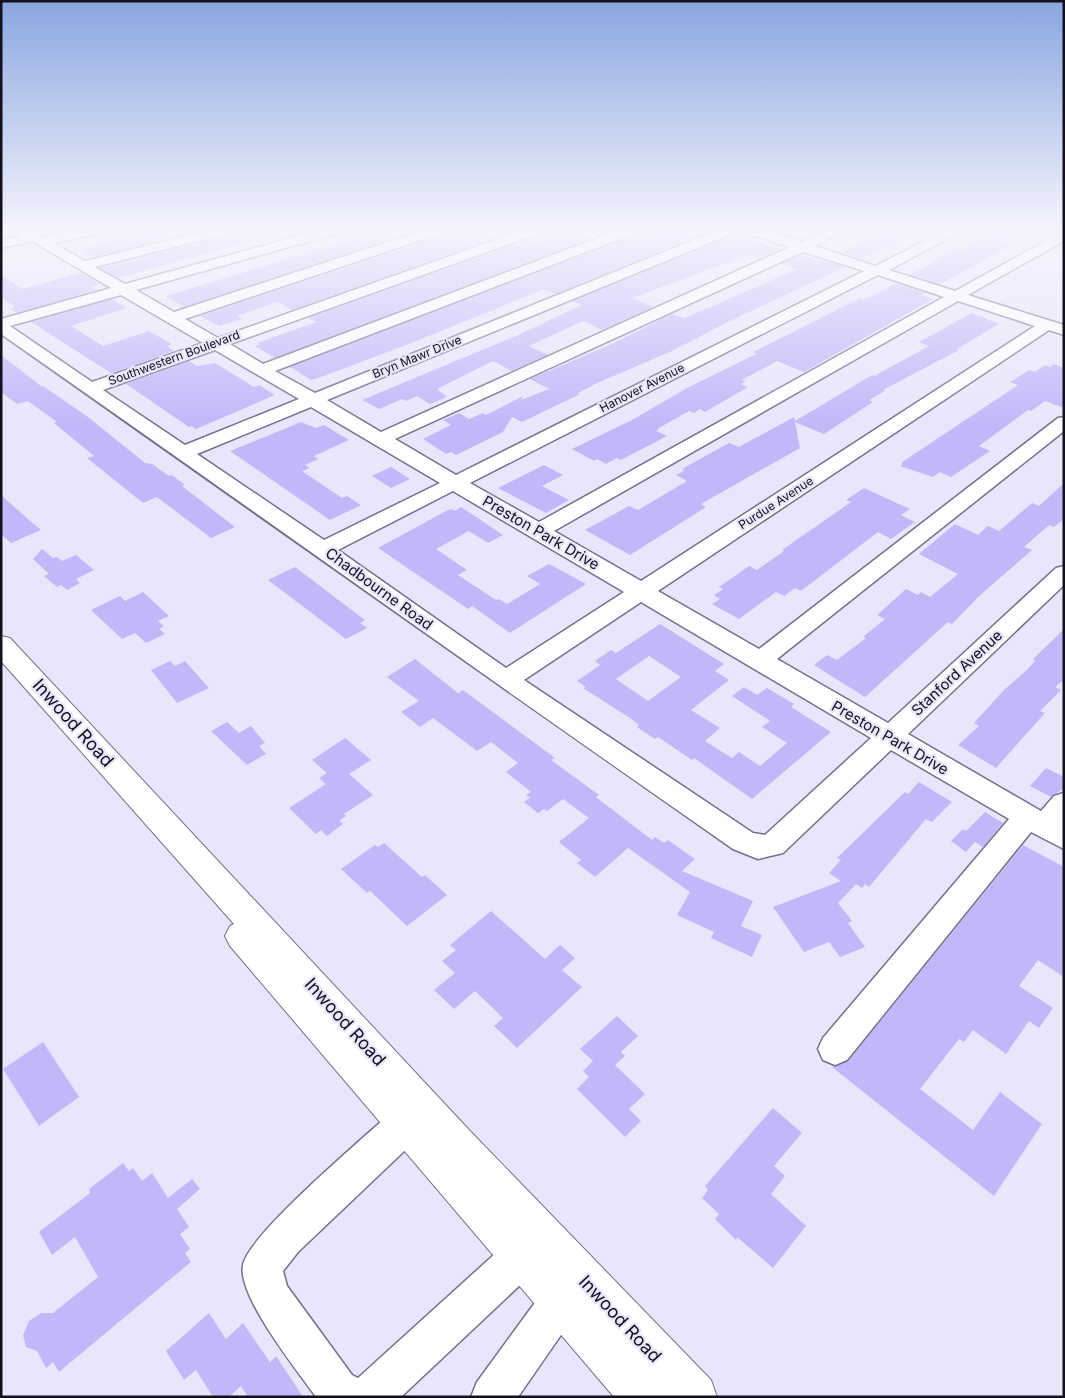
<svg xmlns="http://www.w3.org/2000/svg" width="1065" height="1398" font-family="Inter,sans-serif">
  <rect width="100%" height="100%" fill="#e8e6fb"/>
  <g fill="#c2b8f9" fill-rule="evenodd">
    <path d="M158,228H211L93,257L82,250L101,244L98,243Z"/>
    <path d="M241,228H279V232L119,278L100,268L238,233Z"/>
    <path d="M390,228H424L184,307L166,296Z"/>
    <path d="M477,228H495L509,233L292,310L278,302L274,303L237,316L242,319L219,326L200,316L455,231L461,234Z"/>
    <path d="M575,228H586L603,234L275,358L255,346L260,344L257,343L316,322L308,318L527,240L534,242Z"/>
    <path d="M653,228H688L705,233L555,294L544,289L537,292L414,342L318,378L311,380L290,367Z"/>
    <path d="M880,228H927L861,259L843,253Z"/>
    <path d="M991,228H1027L1003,244L1010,246L940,284L910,275L937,261L935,260L966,247Z"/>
    <path d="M736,234L781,249L762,258L753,254L744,256L633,298L653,307L602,330L583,321L529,346L548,355L512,371L493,361L437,389L447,397L430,404L417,396L406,401L402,399L379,409L362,400L518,335L582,305L572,301Z"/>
    <path d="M800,255L845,267L728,322L672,351L597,383L578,393L580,394L522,422L512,417L503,432L456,455L451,452L446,454L423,439L451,425L443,420L459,413L469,419L483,413L486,415L523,396L521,400L549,389L530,379L614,343L671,314L685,318L793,271L797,269L781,264Z"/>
    <path d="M81,273L100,284L91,286L97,290L17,313L10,308L15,307L1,297V275L22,289Z"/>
    <path d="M896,283L925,293L921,295L933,299L804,372L777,361L742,380L746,381L741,384L748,387L705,412L700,409L694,413L689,411L657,429L659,430L656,431L667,436L621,460L617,458L606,464L597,459L594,461L572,449L632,420L687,388L756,354L753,352L860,298L864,299L875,295Z"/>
    <path d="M112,299L126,308L71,326L103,346L149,331L172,344L167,346L174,351L111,373L31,322Z"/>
    <path d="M972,313L999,324L957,349L959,350L883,390L885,391L869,400L873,402L824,434L795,422L800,448L701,504L706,507L630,555L585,530L629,506L638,510L687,481L676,475L685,470L682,469L729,443L739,447L794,417L795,421L872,375L874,376L929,346L919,342Z"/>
    <path d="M1,355L41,386H43L88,417L145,463L152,464L169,476L172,475L185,485L182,486L235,527L211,538L157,497L143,503L87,458L94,456L54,423L57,422L28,401L17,404L1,392Z"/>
    <path d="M189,361L197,366L215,363L254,387L259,385L275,395L196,429L192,426L189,427L126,384Z"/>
    <path d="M1054,364L1064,368V408L1045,401L1031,411L1028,410L979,446L990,451L951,477L940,472L933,477L900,466L903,464L901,463L1018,385L1010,382L1029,370L1035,372L1045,365L1050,367Z"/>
    <path d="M301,422L316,428L324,425L349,440L314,456L318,459L305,465L310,468L302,471L342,498L347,496L361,505L330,520L230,451Z"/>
    <path d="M544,465L563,475L542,486L569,500L546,513L498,488Z"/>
    <path d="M391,467L410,479L391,488L372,476Z"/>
    <path d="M1064,483V519L1054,527L1049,525L1024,547L1032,550L978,597L952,624L948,622L865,697L814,665L827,655L837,660L866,638L863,637L885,619L877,615L906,589L918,595L921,592L930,597L958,574L919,554L955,524L978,535L988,526L999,531L1032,503L1039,506Z"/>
    <path d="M864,488L910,509L901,515L915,522L891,539L878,532L801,591L795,588L784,596L776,592L739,619L712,604L720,599L714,595L723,589L719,587L749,566L757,570L784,551L782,550L851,502L846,500Z"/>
    <path d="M1,495L29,520L41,530L11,543L1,534Z"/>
    <path d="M461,507L503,535L488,543L469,531L436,549L467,570L458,575L496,600L499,599L507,604L540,584L527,576L549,564L586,584L510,633L472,606L468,609L378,548L446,511L451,509L455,511Z"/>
    <path d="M42,549L53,558L57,557L62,561L76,555L94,570L76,579L80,583L67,590L61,585L57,587L44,576L49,574L33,559Z"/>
    <path d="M295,567L365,620L360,623L367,628L346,639L268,580Z"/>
    <path d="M143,592L169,616L158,621L164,626L159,629L165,634L146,643L135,633L122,639L91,610L120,596L125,601Z"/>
    <path d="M660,624L724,664L715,671L729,680L691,710L720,728L705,741L732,758L739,752L760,766L787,743L762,727L770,721L732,696L744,687L757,695L767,688L794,704L791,707L831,732L752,799L694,758L692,760L658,737L655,739L637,727L639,725L630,718L583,688L586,687L577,681L600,665L595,661L611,650L616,653ZM649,656L681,677L648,701L616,679Z"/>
    <path d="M1064,629V680L1055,687L1061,690L1040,711L1045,713L996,768L958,745L979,726L974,723L1004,690L1027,670L1035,661L1033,659Z"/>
    <path d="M415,659L458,693L463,690L555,758L551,760L599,795L596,797L652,840L655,837L664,843L668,840L695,859L682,871L753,901L741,926L762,935L752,957L711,938L714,932L677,915L690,892L628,848L595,877L577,863L581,860L559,842L589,818L563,799L547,811L544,809L538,813L524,802L530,798L526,795L531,792L506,772L518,763L491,742L477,751L433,718L420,727L401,712L419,701L387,677Z"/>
    <path d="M170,661L175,666L185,661L209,688L177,703L151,670Z"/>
    <path d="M227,722L239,733L251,726L265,743L259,746L266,754L247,765L211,731Z"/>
    <path d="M345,738L371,760L349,774L373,795L344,814L346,816L339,821L343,824L327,836L321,830L316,834L289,808L326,784L319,778L327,773L312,760Z"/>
    <path d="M1046,768L1064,777V788L1051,797L1030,786Z"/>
    <path d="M919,782L952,802L932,822L926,819L869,887L865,884L862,888L856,884L838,903L852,921L848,923L865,947L840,957L829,942L804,952L773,907L841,881L829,873L841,860L837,858L905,792L908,794Z"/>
    <path d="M985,812L1003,823L983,847L975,842L966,852L951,841L963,829L966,831Z"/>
    <path d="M384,843L422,877L425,875L447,895L407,926L370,891L367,893L341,869L375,845L378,847Z"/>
    <path d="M1023,845L1064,867V977L1038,960L1019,986L1053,1008L1039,1028L1029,1021L1006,1054L973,1030L964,1042L959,1039L920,1089L973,1130L1000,1092L1042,1124L994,1196L832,1067L848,1061Z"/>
    <path d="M491,911L545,959L560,945L575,958L562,970L582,987L517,1048L494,1026L503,1018L475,991L454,1009L434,990L455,973L442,961L456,950L450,945Z"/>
    <path d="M617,1016L638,1036L621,1052L625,1056L615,1065L645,1094L629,1109L641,1121L625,1137L577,1089L589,1077L583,1071L593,1061L580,1049Z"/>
    <path d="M43,1042L79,1097L39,1126L3,1069Z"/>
    <path d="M773,1108L802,1133L774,1166L785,1176L771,1194L806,1226L773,1268L737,1237L736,1240L715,1219L719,1214L702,1198L708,1190L705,1186Z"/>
    <path d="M123,1163L129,1171L133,1168L142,1181L152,1173L168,1198L192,1179L200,1189L177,1209L189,1227L180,1234L190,1249L185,1253L191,1262L59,1372L53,1362L46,1368L37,1351L26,1347L23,1335L29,1321L41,1313H53L98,1277L75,1237L52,1255L39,1232L90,1193L89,1189Z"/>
    <path d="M209,1313L226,1339L243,1323L270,1362L276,1356L303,1397H248L241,1386L229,1397H213L196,1370L184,1380L166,1351Z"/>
  </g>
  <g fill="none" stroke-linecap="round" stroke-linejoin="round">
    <g stroke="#736f8e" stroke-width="3">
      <g id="minor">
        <path d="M12,228H27L43,237L86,228H111L110,231L53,243L85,261L218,228H239L238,231L95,267L125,284L327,228H347L346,231L136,290L174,312L430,228H449L448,231L185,319L218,338L529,228H547L546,231L230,344L263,364L624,228H642L641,231L275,371L315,393L723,228H756L802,242L834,228H850L815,246L875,266L951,228H967L889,270L955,291L1064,231V241L968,295L1064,325V335L1049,330L658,591L759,649L1058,418L1064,417V431L777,659L888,723L1056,568L1064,566V585L908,734L1041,811L1054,796L1064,793V849L1031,832L847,1060L835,1065L823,1060L818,1049L823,1038L1009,819L891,750L783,853L758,859L733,849C488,679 245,504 1,334V319L111,288L32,241L1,248V240L22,236ZM739,231L790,247L381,432L327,400ZM803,252L864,271L456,475L395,439ZM878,275L944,297L539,522L470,483ZM121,295L203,343L92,382L10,326ZM958,301L1035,326L641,581L554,531ZM215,350L299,399L185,445L103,390ZM311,407L440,483L324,540L197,454ZM453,491L624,592L506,668L338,550ZM641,602L871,738L765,835L753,833L524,680Z"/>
        <path d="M407,1105L420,1110L425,1123L420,1136L298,1252L283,1271L287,1286L352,1375L358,1378L508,1242L522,1236L536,1242L542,1256L536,1270L401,1397H316C297,1370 237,1296 243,1265C248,1235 366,1136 394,1110Z"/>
        <path d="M567,1272L581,1278L587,1292L581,1306L518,1397H471L477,1382L553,1278Z"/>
      </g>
    </g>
    <g stroke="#736f8e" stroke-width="2">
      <path id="major" d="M1,636L10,638L470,1131L711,1380L717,1397H614L230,946L225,936L230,926L234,924L1,661Z"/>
    </g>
    <use href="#minor" fill="#fff" fill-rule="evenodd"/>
    <use href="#major" fill="#fff" fill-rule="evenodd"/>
  </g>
  <linearGradient id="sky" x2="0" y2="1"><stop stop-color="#89a6df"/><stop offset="0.54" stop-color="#f5f4fd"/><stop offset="1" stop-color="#f5f4fd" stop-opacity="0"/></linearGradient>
  <rect width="1065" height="424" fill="url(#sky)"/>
  <g text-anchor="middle" stroke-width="4.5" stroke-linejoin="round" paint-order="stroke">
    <g font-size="12" fill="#13111d" stroke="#e8e6fb">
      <text transform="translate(417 357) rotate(-22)" y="4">Bryn Mawr Drive</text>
      <text transform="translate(174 358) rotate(-20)" y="4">Southwestern Boulevard</text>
      <text transform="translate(642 388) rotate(-27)" y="4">Hanover Avenue</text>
      <text transform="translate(776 503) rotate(-33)" y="4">Purdue Avenue</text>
    </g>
    <g font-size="15" fill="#13111d" stroke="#e8e6fb">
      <text transform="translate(541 533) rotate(30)" y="5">Preston Park Drive</text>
      <text transform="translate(379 589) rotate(36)" y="5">Chadbourne Road</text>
      <text transform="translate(957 673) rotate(-43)" y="5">Stanford Avenue</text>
      <text transform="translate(890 738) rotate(30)" y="5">Preston Park Drive</text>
    </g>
    <g font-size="18" fill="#13111d" stroke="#e8e6fb">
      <text transform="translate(73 723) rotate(48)" y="6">Inwood Road</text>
      <text transform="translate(345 1022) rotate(48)" y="6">Inwood Road</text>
      <text transform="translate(620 1319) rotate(47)" y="6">Inwood Road</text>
    </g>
  </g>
  <rect width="1065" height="1398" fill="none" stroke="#13111d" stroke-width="5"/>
</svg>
